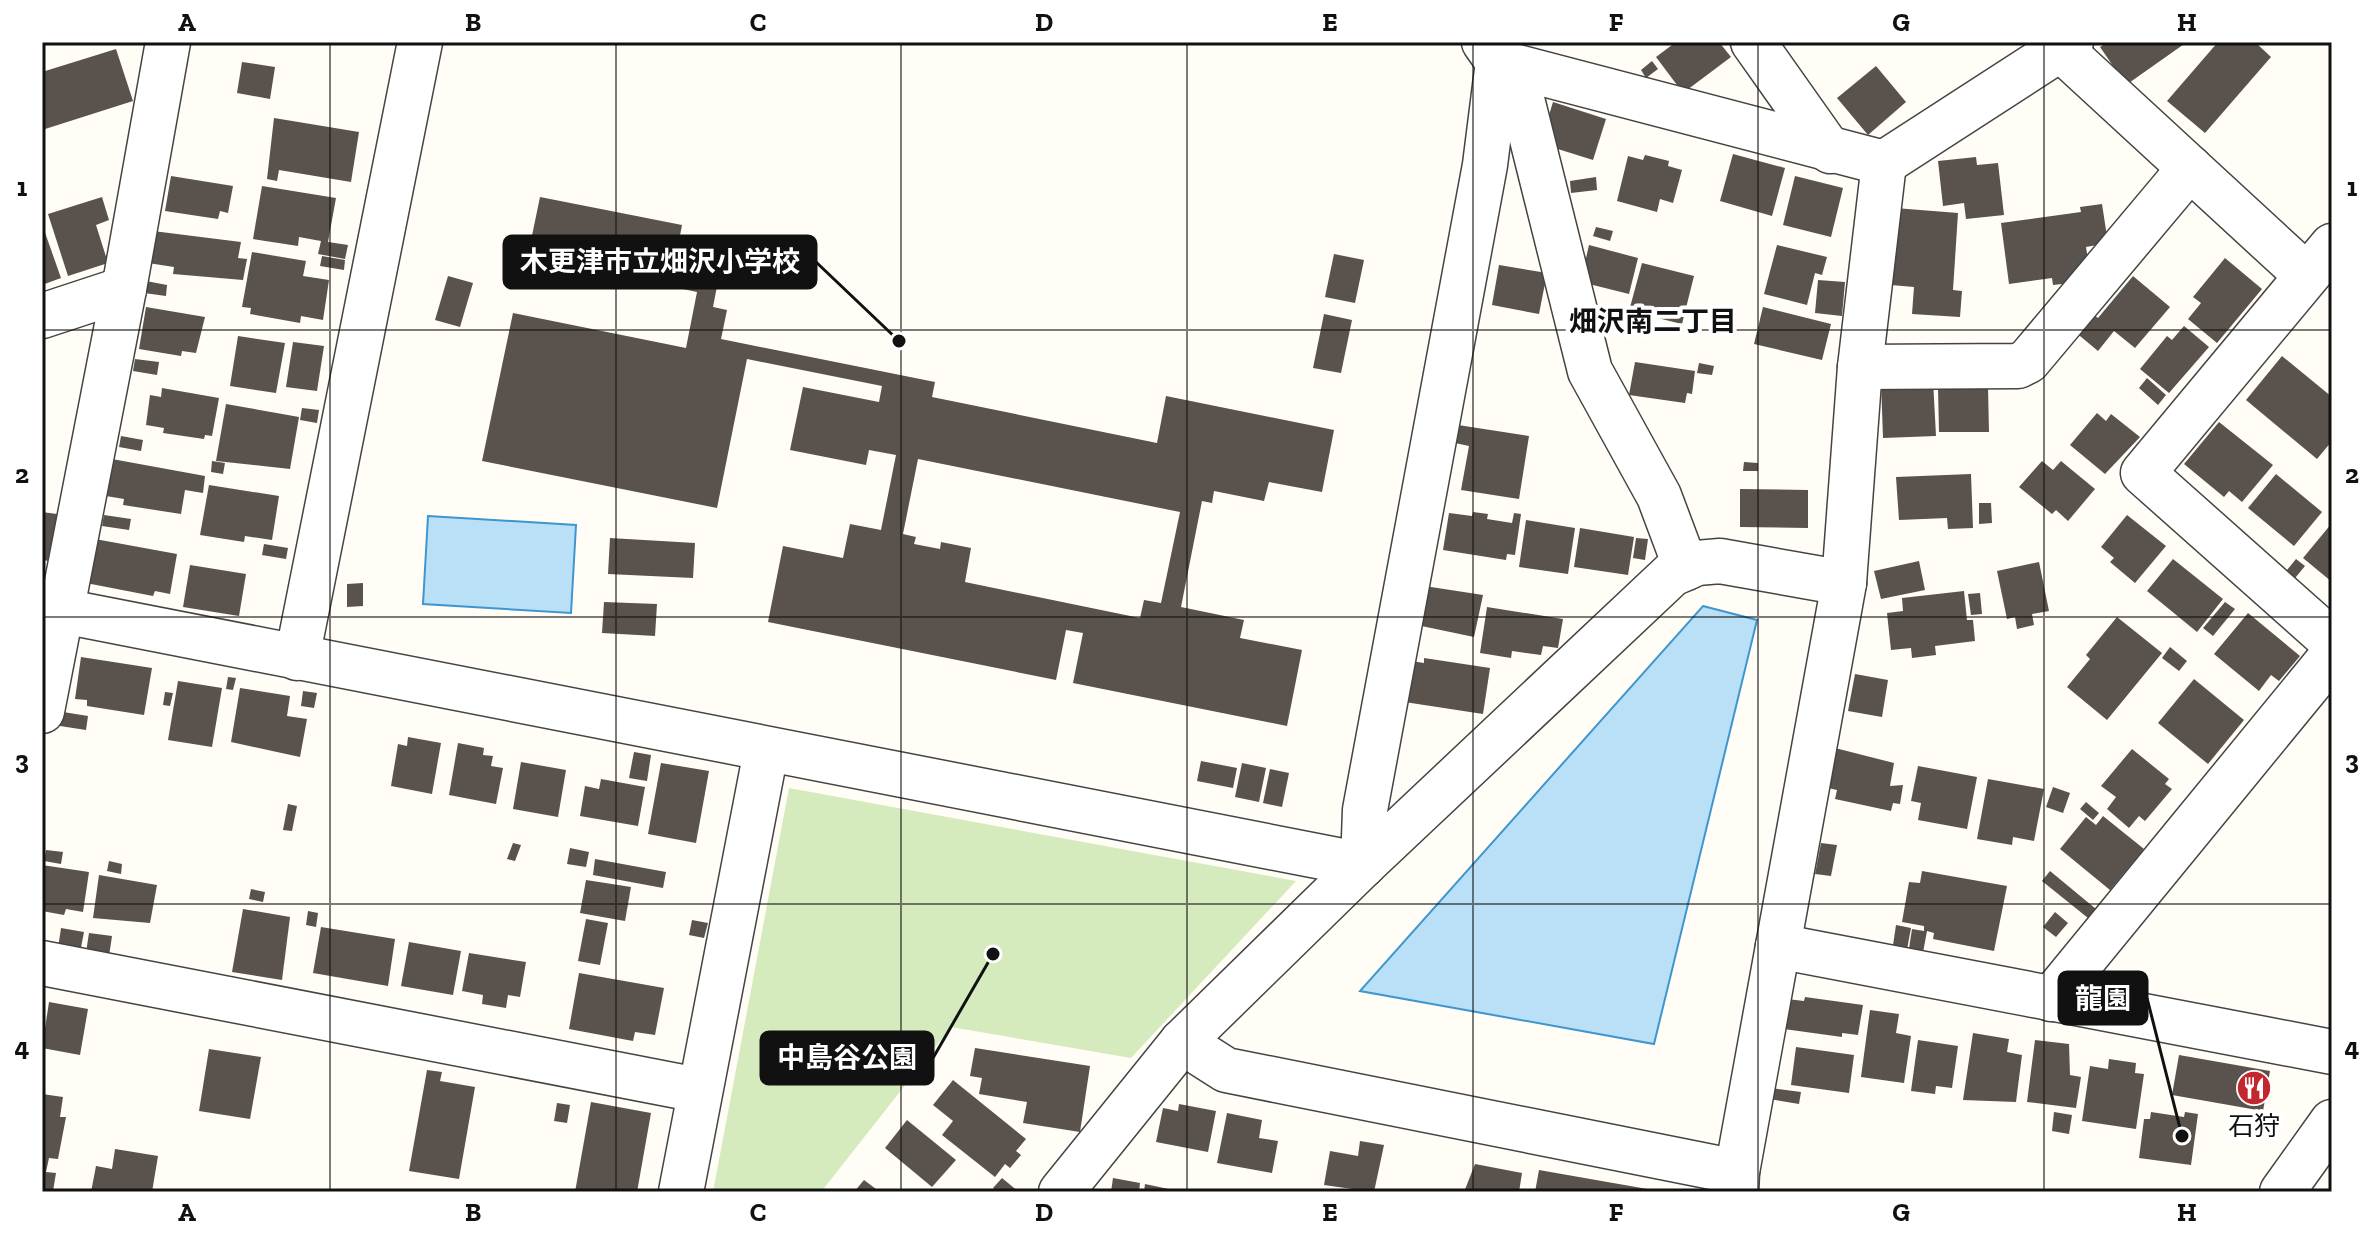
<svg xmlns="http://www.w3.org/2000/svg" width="2374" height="1234" font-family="'Zilla Slab','Noto Sans JP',serif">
  <rect width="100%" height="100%" fill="#fffdf5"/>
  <path fill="#d5ebbd" d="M789,788L1296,881L1131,1058L951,1027L821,1192H713Z"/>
  <g fill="#b9e0f7" stroke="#3f96cf" stroke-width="2">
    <path d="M428,516L576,525L571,613L423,604Z"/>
    <path d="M1703,606L1757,620L1654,1044L1360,991Z"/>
  </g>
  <g fill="#5a524d" fill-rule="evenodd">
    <path d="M1676,42H1719L1731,57L1683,93L1656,57Z"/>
    <path d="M2108,42H2187L2126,85L2100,47Z"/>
    <path d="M2218,42H2255L2271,57L2205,133L2167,101Z"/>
    <path d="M116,49L133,101L42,130V72Z"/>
    <path d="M1652,61L1658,69L1646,78L1641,70Z"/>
    <path d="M242,62L275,67L270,99L237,93Z"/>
    <path d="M1876,66L1906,102L1868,135L1837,98Z"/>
    <path d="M1553,102L1606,119L1593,160L1545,145V128Z"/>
    <path d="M274,118L359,132L351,182L279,170L277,181L267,179Z"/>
    <path d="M1733,154L1785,168L1772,216L1720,201Z"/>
    <path d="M1645,155L1669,161L1668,166L1682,170L1673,203L1660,199L1657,212L1617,201L1628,156L1643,160Z"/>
    <path d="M1976,157L1977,165L1998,163L2004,215L1966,219L1964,203L1943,206L1938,161Z"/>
    <path d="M171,176L233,186L228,213L220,211L218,219L165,211Z"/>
    <path d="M1795,176L1843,188L1831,237L1783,225Z"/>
    <path d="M1596,177L1597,190L1571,193L1570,181Z"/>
    <path d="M262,186L336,198L328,242L348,245L345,259L318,254L321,241L299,237L298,246L253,239Z"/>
    <path d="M102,197L109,220L96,225L108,263L68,276L48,214Z"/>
    <path d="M540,197L682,225L674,267L719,276L713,307L727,310L721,339L935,382L932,397L1157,443L1166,396L1334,430L1322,492L1269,482L1264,501L1214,491L1212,503L1202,501L1181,607L1244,620L1240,638L1302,650L1287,726L1073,683L1083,633L1066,630L1056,680L768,622L783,546L843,558L850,524L881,530L896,455L869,450L866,465L790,450L803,387L879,402L882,386L747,359L717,508L482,461L513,313L686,348L697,292L650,282L659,239L649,237L642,273L529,250ZM918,459L1180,512L1161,603L1144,600L1140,618L965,582L971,548L941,542L940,549L914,544L916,537L903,534Z"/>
    <path d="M2102,204L2108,243L2086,247L2090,273L2080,282L2053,285L2052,278L2009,284L2001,223L2081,212L2080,207Z"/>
    <path d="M1895,208L1958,213L1953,290L1962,291L1960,317L1912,314L1914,287L1891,285Z"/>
    <path d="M42,224L61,278L42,285Z"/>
    <path d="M1596,227L1613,231L1610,241L1593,236Z"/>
    <path d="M153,231L241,242L238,258L247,259L243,280L173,274L174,267L148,263Z"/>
    <path d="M1589,245L1638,258L1629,294L1585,283L1583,271Z"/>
    <path d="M1777,245L1827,257L1822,275L1815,273L1807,305L1764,294Z"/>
    <path d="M252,252L306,261L303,276L329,280L323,320L301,316L300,323L250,314L251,308L242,307Z"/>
    <path d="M1334,254L1364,260L1355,303L1325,297Z"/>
    <path d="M322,256L345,260L344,270L320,266Z"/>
    <path d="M2225,258L2262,289L2217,343L2188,319L2201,303L2193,297Z"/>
    <path d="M1642,263L1694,276L1682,324L1629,311Z"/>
    <path d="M1499,265L1547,273L1539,314L1492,305Z"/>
    <path d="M448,276L473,283L460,327L435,320Z"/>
    <path d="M2133,276L2170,307L2135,348L2114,331L2098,351L2074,331L2090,312L2098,318Z"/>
    <path d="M1818,280L1845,282L1842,316L1815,313Z"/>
    <path d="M146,281L167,285L166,296L144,293Z"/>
    <path d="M146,307L205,317L196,353L182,351L181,356L139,349Z"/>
    <path d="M1763,307L1831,324L1822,360L1754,344Z"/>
    <path d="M1324,314L1352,320L1341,373L1313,368Z"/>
    <path d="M2184,326L2209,347L2169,393L2140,369L2167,336L2172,340Z"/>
    <path d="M238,336L285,343L276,393L230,386Z"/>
    <path d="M293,342L324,346L317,391L286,387Z"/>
    <path d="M2282,356L2332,397V441L2317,459L2246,400Z"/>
    <path d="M135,359L159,362L157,375L133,371Z"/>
    <path d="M1635,362L1695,371L1692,394L1687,393L1685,403L1629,395Z"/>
    <path d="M1699,363L1714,366L1712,375L1697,373Z"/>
    <path d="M2147,378L2166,395L2158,405L2139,388Z"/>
    <path d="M1933,380L1936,436L1883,438L1881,382Z"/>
    <path d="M1988,387L1989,432H1939L1938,388Z"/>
    <path d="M162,388L219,398L212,436L205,435L204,439L163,433L164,428L146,425L150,395L161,397Z"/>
    <path d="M226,404L299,417L290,469L216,461Z"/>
    <path d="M302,408L319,410L317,423L300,420Z"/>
    <path d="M2097,413L2106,421L2111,414L2140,437L2105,474L2070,445Z"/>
    <path d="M2219,422L2273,465L2242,502L2229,491L2224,497L2184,464Z"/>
    <path d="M1458,425L1529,436L1519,499L1461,490L1469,446L1455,443Z"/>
    <path d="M121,436L143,440L141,451L119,447Z"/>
    <path d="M112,459L205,476L203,493L185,490L181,514L123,505L124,499L106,496Z"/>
    <path d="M212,461L225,463L223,474L211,472Z"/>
    <path d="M2042,461L2053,470L2061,461L2095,489L2068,521L2056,510L2052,514L2019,487Z"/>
    <path d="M1744,462L1758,463V471H1743Z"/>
    <path d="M1971,474L1973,528L1948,529L1947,518L1899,520L1896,477Z"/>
    <path d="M2276,474L2322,512L2294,546L2248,508Z"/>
    <path d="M209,485L279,496L272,540L245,536L244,542L200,535Z"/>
    <path d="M1740,489L1808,490V528L1740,527Z"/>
    <path d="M1979,503H1991L1992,523L1979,524Z"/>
    <path d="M42,512L57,514L49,561L42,560Z"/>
    <path d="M1473,512L1488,514L1487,519L1512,523L1514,513L1521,514L1515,555L1507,554L1506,560L1443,550L1449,513L1472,516Z"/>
    <path d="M104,515L131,519L129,530L102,526Z"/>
    <path d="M2127,515L2166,546L2135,583L2110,562L2114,558L2101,547Z"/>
    <path d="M1526,520L1575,528L1568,574L1519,567Z"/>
    <path d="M2332,523V582L2303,558Z"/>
    <path d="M1580,528L1634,537L1628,575L1574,567Z"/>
    <path d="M610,538L695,543L693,578L608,574Z"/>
    <path d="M1636,538L1648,539L1645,560L1633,558Z"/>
    <path d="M95,539L177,554L170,594L155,591L153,596L86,583Z"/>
    <path d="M264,544L288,548L286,559L262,555Z"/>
    <path d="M2173,559L2223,599L2197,632L2147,591Z"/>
    <path d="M2296,559L2305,566L2291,583L2282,576Z"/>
    <path d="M1919,561L1925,590L1881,599L1874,571Z"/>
    <path d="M2039,562L2049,611L2032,614L2034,625L2017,629L2015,617L2007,619L1997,571Z"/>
    <path d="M190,565L246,574L239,616L183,607Z"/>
    <path d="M363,583V606L347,607V584Z"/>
    <path d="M1418,585L1483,595L1474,637L1412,624Z"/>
    <path d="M1964,591L1967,620H1973L1975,641L1935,646L1936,655L1912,658L1911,648L1891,650L1887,613L1903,611L1902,598Z"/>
    <path d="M1980,593L1982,614L1971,615L1968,594Z"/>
    <path d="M604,602L657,604L655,636L602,633Z"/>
    <path d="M2225,602L2235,609L2213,636L2203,628Z"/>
    <path d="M1487,607L1563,619L1558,648L1543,646L1541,655L1512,651L1511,658L1480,653Z"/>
    <path d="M2248,613L2300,656L2279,681L2271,675L2259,691L2214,654Z"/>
    <path d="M2117,617L2162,653L2107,720L2067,687L2090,659L2086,655Z"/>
    <path d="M2170,647L2187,661L2179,671L2162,658Z"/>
    <path d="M81,657L152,668L144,715L87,706V700L75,699Z"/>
    <path d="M1424,658L1490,668L1483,714L1398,701L1405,660L1424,663Z"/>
    <path d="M1855,674L1888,680L1882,717L1848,711Z"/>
    <path d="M228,677L236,678L233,690L226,689Z"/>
    <path d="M2194,679L2244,720L2208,764L2158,723Z"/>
    <path d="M178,681L222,688L212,747L168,740Z"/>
    <path d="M240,688L290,696L287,716L307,719L300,757L231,742Z"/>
    <path d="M303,691L317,693L314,708L301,706Z"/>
    <path d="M165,692L173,693L170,706L163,705Z"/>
    <path d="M63,712L88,716L86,730L60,726Z"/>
    <path d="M408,737L441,743L432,794L391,786L398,744L407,746Z"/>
    <path d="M458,743L484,748L483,755L493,756L491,766L503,768L496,804L449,795Z"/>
    <path d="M1835,748L1894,763L1890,786L1903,785L1900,804L1893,803L1891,811L1835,799L1837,790L1828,788Z"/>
    <path d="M2132,749L2169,779L2165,784L2172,789L2145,821L2139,816L2129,828L2107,809L2116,797L2101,786Z"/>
    <path d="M634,752L651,755L647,781L629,778Z"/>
    <path d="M1201,761L1237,768L1233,788L1197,781Z"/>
    <path d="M521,762L566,770L558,817L513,809Z"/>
    <path d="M661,763L709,771L696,843L648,834Z"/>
    <path d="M1242,763L1266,768L1259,802L1235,797Z"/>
    <path d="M1918,766L1977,777L1967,829L1918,820L1921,803L1911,801Z"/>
    <path d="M1270,769L1289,773L1282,807L1263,803Z"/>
    <path d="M601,779L645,787L638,826L580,816L585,786L599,789Z"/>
    <path d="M1988,779L2044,789L2034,841L2013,837L2012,845L1977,839Z"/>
    <path d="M2053,787L2070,793L2063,813L2046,807Z"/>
    <path d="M2086,802L2099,813L2093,820L2080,809Z"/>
    <path d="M288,804L297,806L292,831L283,830Z"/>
    <path d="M2103,816L2144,849L2110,890L2060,849L2086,817L2096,825Z"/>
    <path d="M513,843L521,845L515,861L507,859Z"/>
    <path d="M1821,843L1837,845L1831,876L1815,874Z"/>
    <path d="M570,848L589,852L586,867L567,864Z"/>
    <path d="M46,850L63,852L61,864L44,861Z"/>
    <path d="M595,859L666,872L663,888L593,875Z"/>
    <path d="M109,861L122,864L121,874L107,871Z"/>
    <path d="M42,865L89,872L83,912L66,909L64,915L42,911Z"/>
    <path d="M1922,871L2007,886L1994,951L1933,939L1934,933L1927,931L1922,958L1908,955L1912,929L1924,931V926L1902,922L1909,882L1920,883Z"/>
    <path d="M2050,871L2096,909L2088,918L2042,881Z"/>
    <path d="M99,875L157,885L150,923L93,918Z"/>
    <path d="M586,880L631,887L625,921L580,913Z"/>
    <path d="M251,889L265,892L263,902L249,899Z"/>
    <path d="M243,909L290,917L282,980L232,972Z"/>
    <path d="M308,911L318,913L316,927L306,925Z"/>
    <path d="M2055,912L2068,923L2056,937L2043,927Z"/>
    <path d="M586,919L608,923L600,965L578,961Z"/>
    <path d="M692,920L708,923L704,938L689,935Z"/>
    <path d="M1896,925L1911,928L1906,955L1892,952Z"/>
    <path d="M321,927L395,939L388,986L313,973Z"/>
    <path d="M61,928L84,932L79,958L57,955Z"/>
    <path d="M89,933L112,936L108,963L85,959Z"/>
    <path d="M409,942L461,951L453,995L401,986Z"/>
    <path d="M469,953L526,962L520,997L508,995L506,1008L482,1004L483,995L462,991Z"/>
    <path d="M579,973L664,988L655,1035L635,1032L633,1041L569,1029Z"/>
    <path d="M1805,997L1863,1005L1858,1035L1842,1033V1037L1784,1029L1787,999L1804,1001Z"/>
    <path d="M49,1002L88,1009L80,1055L42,1048Z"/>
    <path d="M1870,1010L1899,1014L1896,1033L1911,1036L1904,1083L1861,1077Z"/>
    <path d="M1973,1033L2009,1039L2007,1052L2022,1055L2016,1102L1963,1100Z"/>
    <path d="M1918,1040L1958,1046L1952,1088L1936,1086L1935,1094L1911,1091Z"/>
    <path d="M2035,1040L2069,1044L2070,1075L2081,1077L2076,1108L2027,1102Z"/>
    <path d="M1796,1047L1854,1055L1849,1093L1791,1085Z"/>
    <path d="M975,1048L1090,1066L1080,1132L1023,1123L1027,1102L979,1094L982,1078L970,1076Z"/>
    <path d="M209,1049L261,1057L250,1119L199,1111Z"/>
    <path d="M2179,1055L2270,1071L2263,1111L2172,1095Z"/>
    <path d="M2109,1059L2136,1063L2135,1073L2144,1074L2136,1129L2082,1121L2090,1066L2108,1069Z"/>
    <path d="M427,1070L442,1072L440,1081L475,1087L459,1179L409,1171Z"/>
    <path d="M953,1080L1026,1139L1016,1151L1021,1155L1010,1168L1005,1164L995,1177L942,1135L953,1121L933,1105Z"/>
    <path d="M1771,1088L1801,1092L1799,1104L1769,1099Z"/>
    <path d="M42,1094L63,1097L60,1117H66L58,1159L49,1158L46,1172L56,1173L53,1191L42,1189Z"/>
    <path d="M591,1102L651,1113L637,1192H575Z"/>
    <path d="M557,1103L570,1105L567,1123L554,1121Z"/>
    <path d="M1179,1104L1216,1111L1208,1152L1156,1142L1163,1108L1178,1111Z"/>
    <path d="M2054,1112L2072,1115L2069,1134L2052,1131Z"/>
    <path d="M2151,1112L2184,1117L2185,1112L2198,1114L2191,1165L2139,1158L2144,1119H2150Z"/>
    <path d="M1227,1113L1262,1120L1259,1138L1278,1141L1272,1173L1217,1163Z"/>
    <path d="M907,1120L956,1160L932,1187L885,1148Z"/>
    <path d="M1360,1141L1384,1145L1374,1192L1324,1185L1330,1151L1358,1156Z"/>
    <path d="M115,1149L158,1156L152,1192H91L96,1166L112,1169Z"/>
    <path d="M1475,1164L1522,1173L1519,1192H1464Z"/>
    <path d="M1539,1170L1653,1190V1192H1535Z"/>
    <path d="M1002,1178L1019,1192H998L993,1188Z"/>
    <path d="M1113,1178L1140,1183L1139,1192H1111Z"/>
    <path d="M864,1180L880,1192H854Z"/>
    <path d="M1145,1184L1178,1191V1192H1144Z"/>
  </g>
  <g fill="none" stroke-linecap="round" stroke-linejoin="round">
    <g stroke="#444" stroke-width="47">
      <g id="minor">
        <path d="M1484,42L1498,62L1884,163L2071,42"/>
        <path d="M1753,42L1830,151"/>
        <path d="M2053,42L2306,275"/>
        <path d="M1514,67L1590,371L1659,496L1686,568"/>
        <path d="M2332,246L2143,473L2332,641"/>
        <path d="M42,316L124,289"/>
        <path d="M1860,367L2018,366L2028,361L2190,168"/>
        <path d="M42,607L1363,865"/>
        <path d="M297,658L420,42"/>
        <path d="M42,711L124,289L168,42"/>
        <path d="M1363,865L1365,810L1485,165L1498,62"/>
        <path d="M1778,946L2332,1052"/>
        <path d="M42,963L698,1090"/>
        <path d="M2051,999L2332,656"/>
        <path d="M1182,1042L1226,1070L1737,1172"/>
        <path d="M681,1192L766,751"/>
        <path d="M1061,1192L1182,1042L1363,865L1672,574L1697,563L1720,561L1844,583"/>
        <path d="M1736,1192L1737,1172L1844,583L1860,367L1884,163"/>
        <path d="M2282,1192L2332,1122"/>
      </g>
    </g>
    <use href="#minor" stroke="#fff" stroke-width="44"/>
  </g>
  <path fill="none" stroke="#111" stroke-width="2" stroke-opacity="0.55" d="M330,42V1192M616,42V1192M901,42V1192M1187,42V1192M1473,42V1192M1758,42V1192M2044,42V1192M42,330H2332M42,617H2332M42,904H2332"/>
  <defs>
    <g id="restaurant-disc" transform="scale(1.8)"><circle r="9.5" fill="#c4262e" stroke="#fff"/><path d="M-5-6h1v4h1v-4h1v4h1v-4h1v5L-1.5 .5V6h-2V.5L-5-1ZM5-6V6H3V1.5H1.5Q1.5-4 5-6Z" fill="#fff"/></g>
  </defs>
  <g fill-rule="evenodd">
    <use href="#restaurant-disc" x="2254" y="1088"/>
  </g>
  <g text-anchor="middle" stroke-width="8" stroke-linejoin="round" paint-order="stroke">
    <g font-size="26" fill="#111" stroke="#fff">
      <text x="2254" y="1135">石狩</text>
    </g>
    <g font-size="28" font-weight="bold" fill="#111" stroke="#fff">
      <text x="1653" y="331">畑沢南二丁目</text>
    </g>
  </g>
  <path fill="none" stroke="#111" stroke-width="3" d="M899 341L816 262M2182 1136L2147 998M993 954L933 1058"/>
  <g fill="#111" stroke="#fff" stroke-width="3">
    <circle cx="899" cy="341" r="8"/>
    <circle cx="2182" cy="1136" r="8"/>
    <circle cx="993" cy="954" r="8"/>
  </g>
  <g fill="#111" stroke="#111" stroke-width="3">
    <rect x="504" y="236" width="312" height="52" rx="8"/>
    <rect x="2059" y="972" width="88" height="52" rx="8"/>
    <rect x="761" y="1032" width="172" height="52" rx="8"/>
  </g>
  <g font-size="28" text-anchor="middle" font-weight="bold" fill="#fff">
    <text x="660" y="271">木更津市立畑沢小学校</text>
    <text x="2103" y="1008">龍園</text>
    <text x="847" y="1067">中島谷公園</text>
  </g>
  <rect width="2374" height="1234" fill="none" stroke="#ffffff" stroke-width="88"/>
  <rect x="44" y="44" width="2286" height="1146" fill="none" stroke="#111" stroke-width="3"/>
  <g font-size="26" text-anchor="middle" font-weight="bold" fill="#111">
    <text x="187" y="31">A</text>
    <text x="473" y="31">B</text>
    <text x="758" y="31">C</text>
    <text x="1044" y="31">D</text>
    <text x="1330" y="31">E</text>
    <text x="1616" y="31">F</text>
    <text x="1901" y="31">G</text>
    <text x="2187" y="31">H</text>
    <text x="22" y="196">1</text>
    <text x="2352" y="196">1</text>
    <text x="22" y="483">2</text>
    <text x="2352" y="483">2</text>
    <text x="22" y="769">3</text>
    <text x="2352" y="769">3</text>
    <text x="22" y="1056">4</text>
    <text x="2352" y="1056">4</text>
    <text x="187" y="1221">A</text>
    <text x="473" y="1221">B</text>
    <text x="758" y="1221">C</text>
    <text x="1044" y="1221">D</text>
    <text x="1330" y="1221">E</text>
    <text x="1616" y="1221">F</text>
    <text x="1901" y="1221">G</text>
    <text x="2187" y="1221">H</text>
  </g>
</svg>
